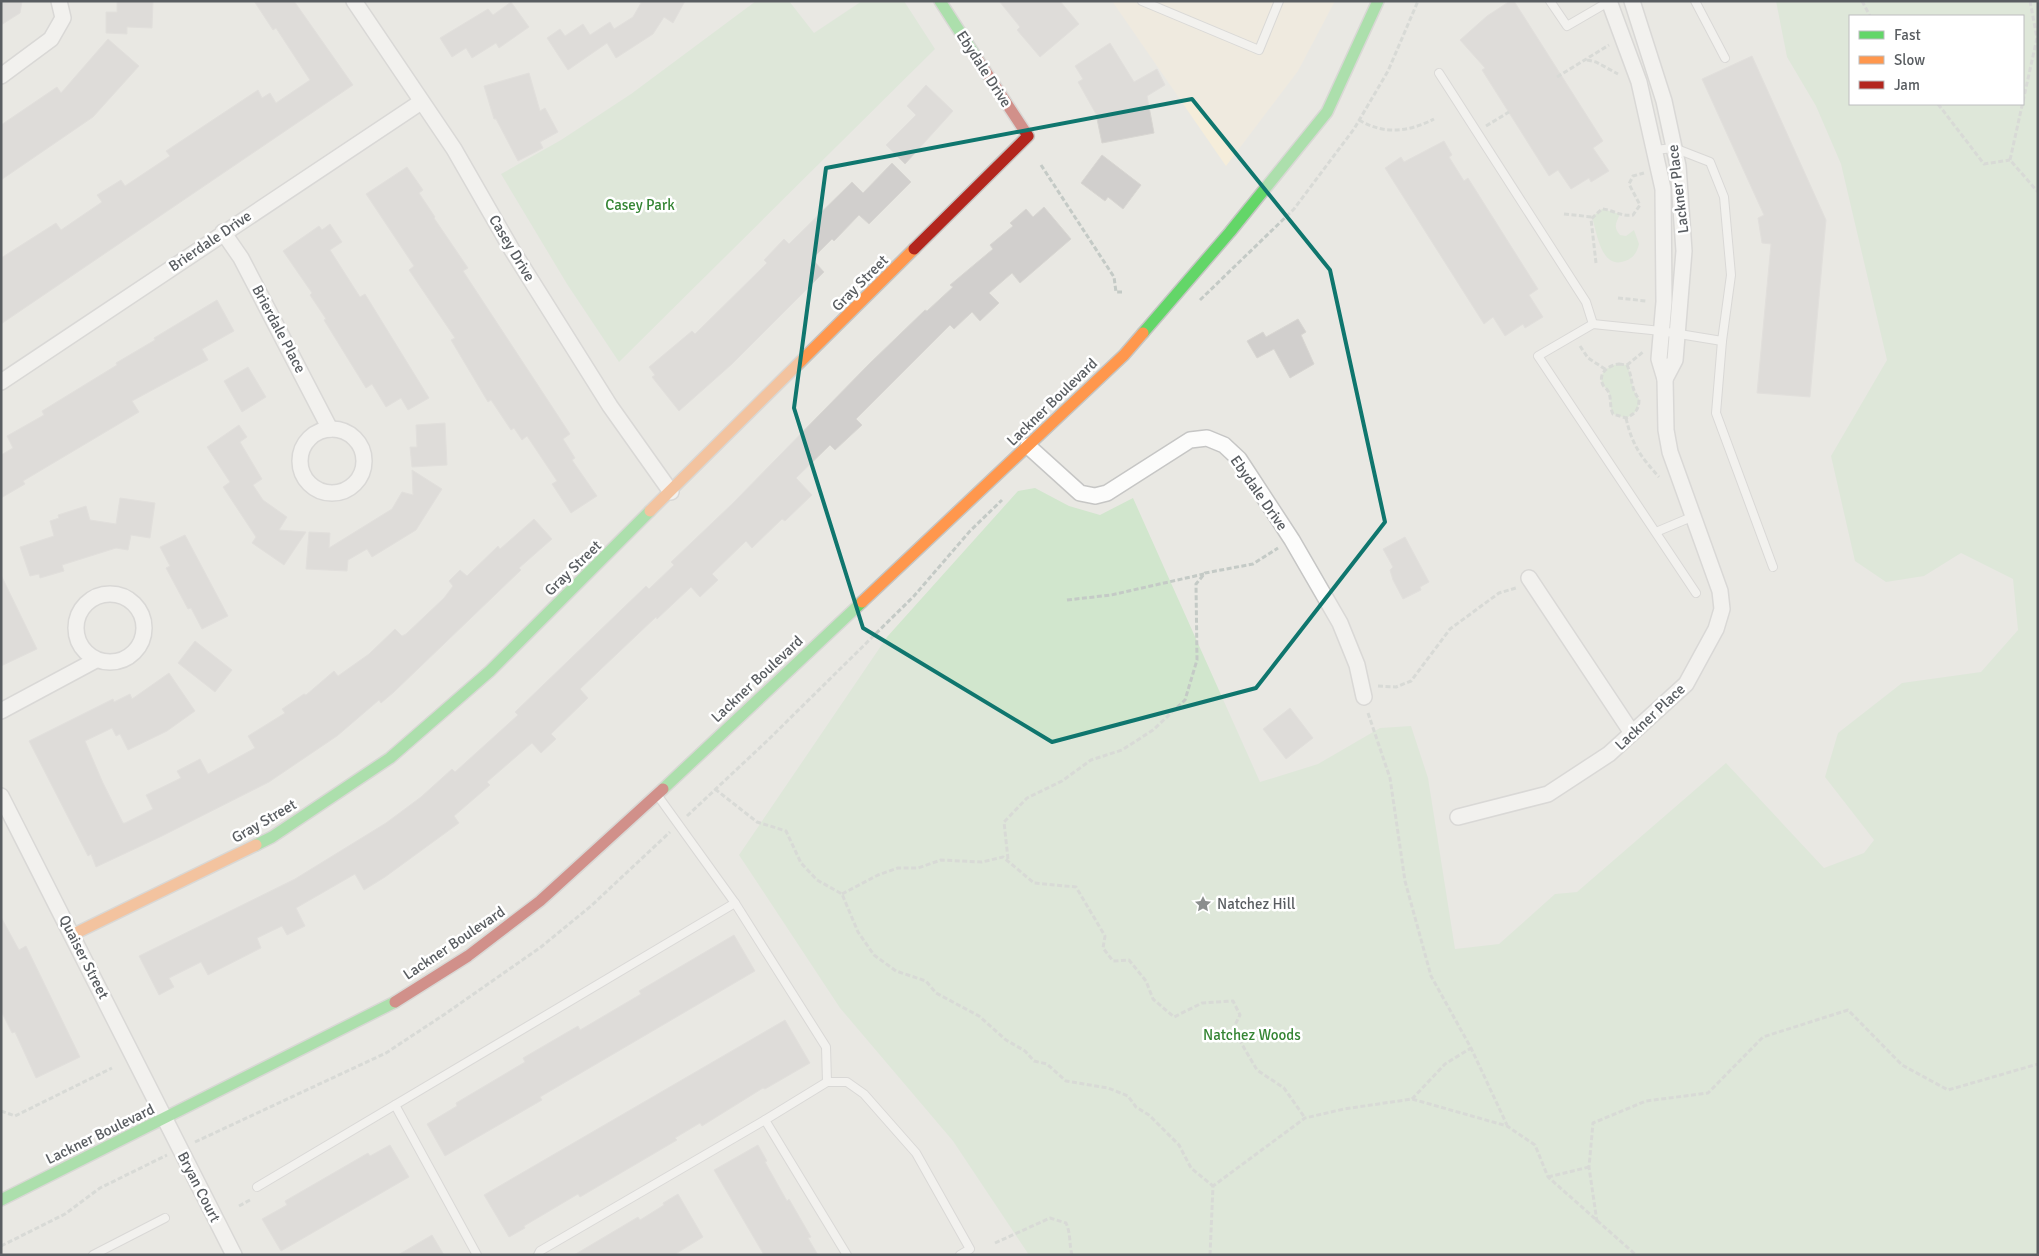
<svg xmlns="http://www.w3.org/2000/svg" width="2039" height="1256" font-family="Signika,sans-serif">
  <rect width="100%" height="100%" fill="#e9e8e3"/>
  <path fill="#f5edda" d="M1112,1H1335L1298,71L1226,166Z"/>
  <g fill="#d1e6cd" fill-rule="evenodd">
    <path d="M756,1H789L814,33L862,1H904L935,49L619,362L567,284L501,174L561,140L631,94Z"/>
    <path d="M1776,1H2038V1255H1029L953,1141L840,1008L739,855L887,637L1018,491L1035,488L1069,506L1100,515L1133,498L1260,782L1318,764L1380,728L1411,726L1428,778L1455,949L1499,944L1555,894L1577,892L1726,763L1824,868L1864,853L1874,840L1825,777L1838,733L1902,683L1981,672L2018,630L2013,579L1961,553L1924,576L1886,582L1855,561L1831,456L1887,360L1841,164L1816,106L1787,57ZM1850,16H2023V104H1850Z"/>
    <path d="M1602,209L1620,214C1616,223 1613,227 1620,235L1626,236L1634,230L1639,244C1637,252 1634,258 1625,261C1601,270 1597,233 1592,217Z"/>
    <path d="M1619,364L1627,365C1633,377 1630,388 1639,399C1639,410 1635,414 1626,418L1613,414C1609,406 1612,398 1608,391C1607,389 1604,387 1603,385C1597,373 1609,365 1619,364Z"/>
  </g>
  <g fill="#d1cfcd" stroke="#d8d6d2">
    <path d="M1,1H22L20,13L1,25Z"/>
    <path d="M117,1H153L152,28L127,27V34L106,33V12H117Z"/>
    <path d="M254,1H294L353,85L1,324V258L56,223L61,230L102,202L97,195L121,180L125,186L170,156L166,151L258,90L262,98L270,93L276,103L310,80L276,28L273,30Z"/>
    <path d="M637,1H685L673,23L664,17L653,34L616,58L607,43L568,70L547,38L560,29L565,36L583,24L590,35L610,22L614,29L633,17L641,3Z"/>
    <path d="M999,1H1060L1079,24L1040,57L1017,30L1020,27Z"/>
    <path d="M1510,1H1514L1603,141L1593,148L1609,171L1591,182L1589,178L1571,189L1558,170L1549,176L1482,70L1485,68L1460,40L1487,16Z"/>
    <path d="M511,2L529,27L499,48L496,43L472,58L466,48L452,57L440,38L488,9L493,15Z"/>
    <path d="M108,39L139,66L93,117L1,180V125L57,87L61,93Z"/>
    <path d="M1110,43L1134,82L1157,69L1165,85L1147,96L1154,133L1102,143L1096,114L1078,82L1083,79L1075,66Z"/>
    <path d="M1752,56L1826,220L1810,397L1757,393L1771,244L1762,243L1758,218L1764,215L1702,79Z"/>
    <path d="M529,73L540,111L545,108L558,132L540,142L543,148L518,161L496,119H494L484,86Z"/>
    <path d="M926,85L953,111L905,164L886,145L916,115L907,106Z"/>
    <path d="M1444,141L1452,155L1449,157L1464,181L1468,178L1538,289L1529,295L1543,317L1525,328L1523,324L1505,336L1493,317L1484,324L1385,168L1401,157L1404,162Z"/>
    <path d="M1102,155L1141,185L1123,209L1108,197L1105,201L1081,183Z"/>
    <path d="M892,163L911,182L869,224L859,215L834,241L832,239L812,259L824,272L732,364L679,411L652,377L655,375L649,367L692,331L695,334L767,263L764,260L784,239L789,244L852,182L863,193Z"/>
    <path d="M407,167L423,190L419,193L435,217L434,218L468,268L463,271L570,434L563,439L575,458L572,460L597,496L571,513L552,484L557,481L527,436L522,440L514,428L511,430L491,400L488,402L451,340L455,338L409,270L414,266L366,194Z"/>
    <path d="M1044,207L1071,239L1020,283L1012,273L989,293L999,303L980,321L972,312L954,329L950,325L856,419L862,425L835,450L830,445L796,478L812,495L785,521L782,519L752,548L746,541L712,574L718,580L700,597L691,587L657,619L656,617L638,634L580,689L588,698L551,734L556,739L541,753L532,743L487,782L490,785L454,816L459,823L385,877L364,890L355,874L296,908L305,926L287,935L282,926L257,938L261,948L208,975L201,962L169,978L174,987L159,995L139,956L295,879L386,823L421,797L452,769L455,772L518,715L515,712L646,586L649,589L674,565L671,562L733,503L869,364L925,310L927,311L953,287L950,285L993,249L990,245L1013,226L1010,223L1026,209L1033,217Z"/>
    <path d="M330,224L342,242L330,250L360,297L365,294L429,398L408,410L401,398L386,407L372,384L366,388L324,320L326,319L310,295L312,293L283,251L319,226L322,230Z"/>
    <path d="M217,300L234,331L202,349L208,360L132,401L139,412L23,481L25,484L1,498V455L13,448L7,436L44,415L42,411L117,365L116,363L155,340L154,338Z"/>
    <path d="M1298,319L1306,332L1301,335L1314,364L1290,378L1274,349L1257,358L1247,341L1263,332L1266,337Z"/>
    <path d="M248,367L266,397L242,412L224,381Z"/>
    <path d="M445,423L447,465L412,467L410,447H417L416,425Z"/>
    <path d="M239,425L247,437L240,442L262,479L253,485L263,500L287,517L279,530L306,532L284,565L252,543L256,537L223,487L230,482L207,447Z"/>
    <path d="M412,470L442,489L416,530L372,557L367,549L348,560L347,571L306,569L309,532L330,533L329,548L392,509L402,492L413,495Z"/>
    <path d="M120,498L155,503L150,538L131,535L128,550L116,548L62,565L64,571L40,578L39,574L30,576L20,547L54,536L50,521L59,518L58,515L86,506L90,520L116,524Z"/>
    <path d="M534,519L552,539L519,568L521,570L394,692L381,703L379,700L337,736L269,782L162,836L96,867L91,854L88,856L29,741L113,699L114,702L130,694L132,699L169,673L195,711L167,731L128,750L120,734L116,736L112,728L85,741L103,783L123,823H125L153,809L146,795L181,778L177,771L200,759L208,774L255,748L248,736L285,713L282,709L304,694L306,695L334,671L338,676L369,654L395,629L402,636L406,634L444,598L453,586L449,581L460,570L467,576L498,546L500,549Z"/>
    <path d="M185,535L228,616L202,629L191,608L188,609L166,568L170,566L160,547Z"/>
    <path d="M1405,537L1429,582L1420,587L1421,590L1403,599L1393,580L1390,570L1393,567L1383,549Z"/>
    <path d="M1,575L37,649L1,666Z"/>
    <path d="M195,641L232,670L215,692L178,663Z"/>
    <path d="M1290,708L1313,738L1286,759L1263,729Z"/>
    <path d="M1,917L19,950L26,946L80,1057L36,1078L15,1032L12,1033L1,1011Z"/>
    <path d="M734,935L755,971L540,1097L542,1100L445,1156L427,1124L457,1106L456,1103L525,1062L523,1058L578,1026L580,1030L641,994L639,991Z"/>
    <path d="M785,1020L810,1063L765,1089L763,1088L702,1126L700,1123L675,1138L677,1140L580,1197L578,1194L524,1226L525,1228L509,1237L484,1195Z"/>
    <path d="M390,1145L409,1177L281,1251L262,1219L287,1205L285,1201L311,1186L368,1153L370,1156Z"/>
    <path d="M758,1145L767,1161L765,1162L787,1201L789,1199L811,1237L808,1238L818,1255H764L714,1170Z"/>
    <path d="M678,1194L703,1237L674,1255H574L638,1217L640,1220L664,1205L663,1203Z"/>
    <path d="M432,1235L444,1255H398Z"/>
  </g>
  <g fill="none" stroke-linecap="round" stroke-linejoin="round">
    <g stroke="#c6c6c5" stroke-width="10">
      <g id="lane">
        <path d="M1142,1L1259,50L1279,1"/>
        <path d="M1550,1L1567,26L1610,1"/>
        <path d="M1695,1L1725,58"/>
        <path d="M1439,73L1586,302L1593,324"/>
        <path d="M1654,150L1674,148L1710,162L1724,197L1731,275L1722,341L1661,331L1593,324L1538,356L1696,593"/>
        <path d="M1722,341L1716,413L1773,567"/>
        <path d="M1656,532L1694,516"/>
        <path d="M658,796L735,903L826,1047L827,1082"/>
        <path d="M395,1105L477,1255"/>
        <path d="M765,1120L827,1082H847L864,1094L916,1153L970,1249L960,1255"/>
        <path d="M257,1187L735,903"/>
        <path d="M93,1255L165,1218"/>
        <path d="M538,1255L540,1251L765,1120L847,1255"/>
      </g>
    </g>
    <g stroke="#c6c6c5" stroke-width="18">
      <g id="street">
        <path d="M354,1L454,149L512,250L610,406L671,492"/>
        <path d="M1632,1L1664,101L1678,166L1684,251L1675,360L1665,379"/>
        <path d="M1,76L51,39L63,18L59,1"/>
        <path d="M223,232L241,258L330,429"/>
        <path d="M1,382L421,102"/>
        <circle cx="332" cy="461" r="32"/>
        <path d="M1028,446L1080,493L1095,496L1107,493L1190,440L1207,438L1224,445L1239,459L1292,540L1340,623L1357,665L1364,697"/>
        <path d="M1529,578L1632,733"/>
        <circle cx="110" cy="628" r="34"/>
        <path d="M1,711L96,660"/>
        <path d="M1,796L234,1255"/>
        <path d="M1458,817L1548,794L1609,754L1686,684L1716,629L1722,609L1720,591L1670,452L1666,430L1665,379L1659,359L1664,302L1663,189L1639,82L1609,1"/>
      </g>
    </g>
    <g stroke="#c5c5c3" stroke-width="14">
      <g id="fast">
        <path d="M940,1L978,60"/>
        <path d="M1143,333L1230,232L1327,112L1378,1"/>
        <path d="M663,789L862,602"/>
        <path d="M256,845L272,837L390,758L490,671L650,511"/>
        <path d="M1,1200L395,1002"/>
      </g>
    </g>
    <g stroke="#c5c5c3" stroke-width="14">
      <g id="slow">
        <path d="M650,511L914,249"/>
        <path d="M862,602L1124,355L1143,333"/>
        <path d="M72,935L256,845"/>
      </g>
    </g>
    <g stroke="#c5c5c3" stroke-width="14">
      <g id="jam">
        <path d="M914,249L1028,136L978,60"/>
        <path d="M395,1002L468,956L540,901L663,789"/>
      </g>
    </g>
    <g stroke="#c4cac6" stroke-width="3" stroke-dasharray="5 2.5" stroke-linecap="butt">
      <path d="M1862,1L1870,16"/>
      <path d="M2030,1L2037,38L2010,160L2038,192"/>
      <path d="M1587,60L1596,62L1618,74"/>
      <path d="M1557,77L1609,45"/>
      <path d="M1938,104L1984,164L2010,160"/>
      <path d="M1359,120C1384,135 1409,132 1434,119"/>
      <path d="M1486,126L1509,112"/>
      <path d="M1041,165L1114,277L1116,292H1122"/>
      <path d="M1564,214L1592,217"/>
      <path d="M1596,263L1591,219L1602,209C1613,210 1622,217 1633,215L1640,205L1629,184L1633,176L1644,173"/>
      <path d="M1618,298L1646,301"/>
      <path d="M1200,300L1294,209L1354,129L1388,71L1418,1"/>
      <path d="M1580,346L1588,358L1605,369"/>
      <path d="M1619,364L1627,365C1633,377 1630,388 1639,399C1639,410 1635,414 1626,418L1613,414C1609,406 1612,398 1608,391C1607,389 1604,387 1603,385C1597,373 1609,365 1619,364Z"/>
      <path d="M1627,365L1643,352"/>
      <path d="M1626,418C1632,445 1641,457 1659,477"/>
      <path d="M1067,600L1111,595L1204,574"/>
      <path d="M1378,686L1396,687L1411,681L1450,629L1499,593L1516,588"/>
      <path d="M1368,713L1390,778L1405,881L1431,976L1471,1048L1507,1125"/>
      <path d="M715,789L757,822L786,831L801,863L817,880L842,894L858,932L874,955L896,971L926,981L936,993L979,1016L1006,1040L1025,1051L1034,1061L1047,1064L1066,1081L1108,1088L1128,1096L1136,1107L1149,1115L1179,1145L1191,1168L1213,1186"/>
      <path d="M687,816L768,740L914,596L970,531L1002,500"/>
      <path d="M1008,859L1004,822L1027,798L1062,781L1091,760L1122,750L1153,730L1185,700L1197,660L1196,584L1205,573L1253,564L1278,548"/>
      <path d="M842,894L878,875L898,868H918L941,860L982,862L1003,857L1034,883L1076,887L1105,936L1103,948L1113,961L1129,960L1146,981L1153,999L1174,1017L1202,1003L1233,1001L1240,1015L1233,1029L1257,1070L1284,1088L1305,1118"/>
      <path d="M1412,1099L1445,1064L1471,1048"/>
      <path d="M1,1111L15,1116L112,1068"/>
      <path d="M195,1142L386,1053L445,1014L541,947L591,906L670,832"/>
      <path d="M1548,1177L1589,1167"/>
      <path d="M239,1206L250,1200"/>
      <path d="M1597,1222L1589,1167L1593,1123L1646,1101L1708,1093L1763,1037L1848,1010L1902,1065L1948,1090L2038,1064"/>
      <path d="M995,1243L1050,1218L1066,1223C1071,1234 1069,1244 1072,1255"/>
      <path d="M1,1246L65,1214L100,1188L167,1155"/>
      <path d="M1210,1255L1213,1186L1305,1118L1344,1109L1412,1099L1507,1126L1535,1145L1548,1177L1636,1255"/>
    </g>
    <use href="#lane" stroke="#fcfcfb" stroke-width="8"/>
    <use href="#street" stroke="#fcfcfb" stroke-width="15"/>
    <use href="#fast" stroke="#63d668" stroke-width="11"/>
    <use href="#slow" stroke="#ff974d" stroke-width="11"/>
    <use href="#jam" stroke="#b3261e" stroke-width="11"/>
  </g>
  <path d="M0 0H2039V1256H0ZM1192,99L1330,270L1385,522L1256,688L1052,742L863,628L794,408L826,168Z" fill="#e9e8e3" fill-opacity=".55" fill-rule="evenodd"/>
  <path fill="none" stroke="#0f766e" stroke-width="4" stroke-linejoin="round" d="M1192,99L1330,270L1385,522L1256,688L1052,742L863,628L794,408L826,168Z"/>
  <defs>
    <g id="sight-bare" transform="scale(1.35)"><path d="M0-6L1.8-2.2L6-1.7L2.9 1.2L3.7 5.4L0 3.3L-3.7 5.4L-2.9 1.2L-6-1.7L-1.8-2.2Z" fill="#8b8e8e" stroke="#fff" stroke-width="2.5" paint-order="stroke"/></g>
  </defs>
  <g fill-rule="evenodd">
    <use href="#sight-bare" x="1203" y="904"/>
  </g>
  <g text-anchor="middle" stroke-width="5" stroke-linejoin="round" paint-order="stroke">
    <g font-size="15" fill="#595d61" stroke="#fff">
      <text transform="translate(984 69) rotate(57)" y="5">Ebydale Drive</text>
      <text transform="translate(1678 189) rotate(-97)" y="5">Lackner Place</text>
      <text transform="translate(210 241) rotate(-34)" y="5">Brierdale Drive</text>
      <text transform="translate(512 248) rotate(59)" y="5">Casey Drive</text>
      <text transform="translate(860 283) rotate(-45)" y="5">Gray Street</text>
      <text transform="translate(279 329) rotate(62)" y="5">Brierdale Place</text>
      <text transform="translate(1052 402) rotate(-44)" y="5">Lackner Boulevard</text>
      <text transform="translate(1259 493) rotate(55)" y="5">Ebydale Drive</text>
      <text transform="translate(573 568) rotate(-44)" y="5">Gray Street</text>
      <text transform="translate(757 679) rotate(-43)" y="5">Lackner Boulevard</text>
      <text transform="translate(1650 717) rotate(-43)" y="5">Lackner Place</text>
      <text transform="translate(264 821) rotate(-30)" y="5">Gray Street</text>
      <text transform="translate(454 943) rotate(-34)" y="5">Lackner Boulevard</text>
      <text transform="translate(84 957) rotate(63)" y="5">Quaiser Street</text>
      <text transform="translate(100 1134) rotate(-26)" y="5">Lackner Boulevard</text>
      <text transform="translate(199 1187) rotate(63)" y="5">Bryan Court</text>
    </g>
    <g font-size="15" fill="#358534" stroke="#fff">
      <text x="640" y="210">Casey Park</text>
      <text x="1252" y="1040">Natchez Woods</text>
    </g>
    <g font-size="15" fill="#595d61" stroke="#fff" text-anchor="start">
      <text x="1217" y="909">Natchez Hill</text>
    </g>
  </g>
  <rect width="2039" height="1256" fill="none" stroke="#595d61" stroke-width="5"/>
  <rect x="1849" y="15" width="175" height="90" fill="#ffffff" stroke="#bdbec0"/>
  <rect x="1859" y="31" width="25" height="8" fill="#63d668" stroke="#bdbec0"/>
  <text x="1894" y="40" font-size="15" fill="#595d61">Fast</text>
  <rect x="1859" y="56" width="25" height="8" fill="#ff974d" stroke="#bdbec0"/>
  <text x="1894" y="65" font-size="15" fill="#595d61">Slow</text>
  <rect x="1859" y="81" width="25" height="8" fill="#b3261e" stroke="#bdbec0"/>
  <text x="1894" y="90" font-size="15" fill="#595d61">Jam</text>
</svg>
